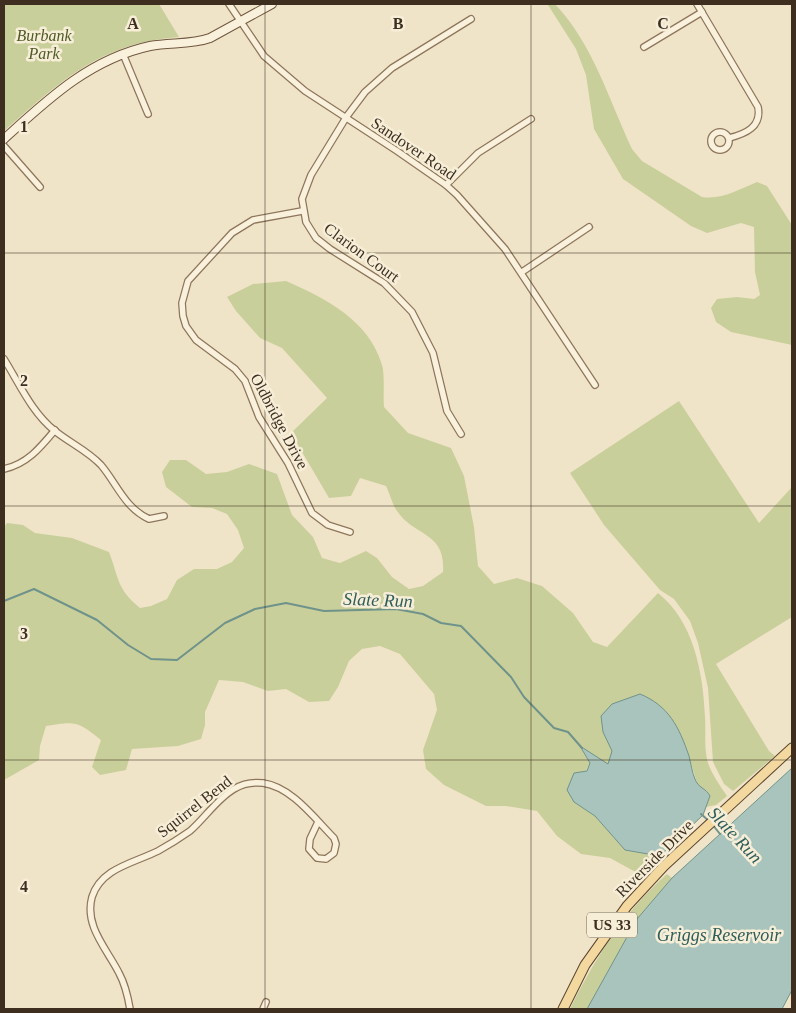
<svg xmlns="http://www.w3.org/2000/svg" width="796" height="1013" font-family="Georgia,serif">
  <rect width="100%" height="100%" fill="#f0e4c8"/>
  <g fill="#c9cf9b">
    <path d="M4,4H159L179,37C100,43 61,81 4,131Z"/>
    <path d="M550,4H555C593,44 609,100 632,149L642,161L702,197C722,200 740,189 757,182L767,186L792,225V345L731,332L716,322L711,308L717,299L737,297L754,299L760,295L755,272L754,227L741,223L707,233L691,226L623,179L594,129L586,75L576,49L548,5Z"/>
    <path d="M286,281C325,298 369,320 382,365C385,374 383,396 384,407L408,433L451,448L464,476L474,527L478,566L494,584L517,578L542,586L573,613L593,642L607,647L658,593C694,622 703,672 705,717C706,731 704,745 707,759C710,772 719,784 727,796L716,805L706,807L710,796L698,786L689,757L603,732L613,751L608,765L581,748L590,763L586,771L574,773V802L595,816L625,850L648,854H662L641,875L610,858L581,854L557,836L537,811L506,806H486L444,785L426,769L423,750L437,710L434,694L400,654L380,646L362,649L349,661L338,687L329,701L309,702L286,689L268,691L243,682L219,680L205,712V725L201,739L178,746L132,749L126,770L100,775L92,767L101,740C78,721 75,721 46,726L40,746L39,760L4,780V527L7,523L23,525L35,533L72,538L109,552C119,578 116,588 140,608L151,606L167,599L177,580L194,569H217L232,562L244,548L238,530L227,514L212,508L192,507L166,487L162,472L170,460H186L206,474L227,472L249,464L277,474L292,515L313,537L322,558L340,563L366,551L377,558L392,577L409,589L423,586L443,572C446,531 414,537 397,511C392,504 390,494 386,486L360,478L351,496L329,498L291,433L327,398L282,348L260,338L236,311L227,297L253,284Z"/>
    <path d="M679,401L759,523L792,487V617L716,664L769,751L775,756L733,791L724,784L713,762L708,688L698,643L690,621L674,599L660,590L604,525L570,473Z"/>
    <path d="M667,874L672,878L637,919L587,1009H570C594,960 625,910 667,874Z"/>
  </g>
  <g fill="#a9c4bc" stroke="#6f938a">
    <path d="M640,694C669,706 679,727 689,756C691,764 692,772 695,779C698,788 706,788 710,796L703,815L662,854H648L625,850L595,816L574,802L567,790L574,773L587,771L590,763L580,746L608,764L612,751L603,732L601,716L612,704Z"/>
    <path d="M792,768V990L782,1009H587L637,919L672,878Z"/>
  </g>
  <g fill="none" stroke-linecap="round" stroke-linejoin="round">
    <g stroke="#6f938a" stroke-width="2">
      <path d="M4,601L34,589L97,620L128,645L151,659L177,660L225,623L255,609L286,603L324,611L396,609L423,614L441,623L461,626L511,677L524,697L554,728L568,732L582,748"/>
      <path d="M701,814L709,821"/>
      <path d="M712,824L720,834"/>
    </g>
    <g stroke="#8d765c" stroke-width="8">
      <g id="street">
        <path d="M229,4L264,56L305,91L397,151L446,185L457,195L505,249L595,385"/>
        <path d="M697,4L758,107C762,127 745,134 729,138"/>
        <path d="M644,47L702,12"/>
        <path d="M123,54L148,114"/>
        <circle cx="720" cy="141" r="9"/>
        <path d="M4,146L40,187"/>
        <path d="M446,185L478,153L531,119"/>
        <path d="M302,211L253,220L232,233L188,281L182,303L183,316L186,326L196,340L235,369L245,381L259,417L288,463L312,513L328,525L350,532"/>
        <path d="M522,272L589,227"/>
        <path d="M4,359C19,383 32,413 55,431C70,443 88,451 101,465C117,484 125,508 149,519L164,516"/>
        <path d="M461,434L447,411L433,353L412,312L384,283L330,249L316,238L306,222L302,199L311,175L347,116L365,92L392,68L471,19"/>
        <path d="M4,469C27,464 40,448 55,430"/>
        <path d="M130,1009C128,997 125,984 119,973C107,949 84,926 92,897C101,868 134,863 158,851C169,845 180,838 190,831C205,818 217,799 234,789C242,784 253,782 263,783C292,787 315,819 334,838L336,844L334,853L326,859L317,858L309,849L310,839L318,822"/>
        <path d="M263,1009L266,1002"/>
      </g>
    </g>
    <g stroke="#6f573f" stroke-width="10">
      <path id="secondary" d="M4,139C48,99 90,59 150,46C170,42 191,45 210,38L272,4"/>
    </g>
    <g stroke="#5b4430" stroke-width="11">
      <path id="primary" d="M563,1009L585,965L627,906L664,866L792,748"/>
    </g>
    <use href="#street" stroke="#faf1dc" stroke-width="5.5"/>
    <use href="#secondary" stroke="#faf1dc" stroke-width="8"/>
    <use href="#primary" stroke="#f3d9a0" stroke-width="9"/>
  </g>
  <path fill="none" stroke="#3d2e20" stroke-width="1" stroke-opacity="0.55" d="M265,4V1009M531,4V1009M4,253H792M4,506H792M4,760H792"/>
  <g text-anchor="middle" stroke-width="5" stroke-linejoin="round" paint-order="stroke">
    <rect fill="#f7eed8" stroke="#756857" stroke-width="1" x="587" y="912.5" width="50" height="25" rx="4"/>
    <g font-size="15" font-weight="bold" fill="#3d2e20">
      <text x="612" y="930">US 33</text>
    </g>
    <g font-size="16" font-style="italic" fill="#4d5a26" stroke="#f7eed8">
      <text x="44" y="41">Burbank<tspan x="44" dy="18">Park</tspan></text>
    </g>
    <g font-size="16" fill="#3d2e20" stroke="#f7eed8">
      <text transform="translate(414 148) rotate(34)" y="6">Sandover Road</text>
      <text transform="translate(362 252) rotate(36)" y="6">Clarion Court</text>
      <text transform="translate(280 421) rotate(62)" y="6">Oldbridge Drive</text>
      <text transform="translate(194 806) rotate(-38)" y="6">Squirrel Bend</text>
      <text transform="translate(654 858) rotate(-45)" y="6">Riverside Drive</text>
    </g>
    <g font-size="18" font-style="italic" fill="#2f5d5a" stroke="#f7eed8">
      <text transform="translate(378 600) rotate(2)" y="6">Slate Run</text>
      <text transform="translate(735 835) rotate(47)" y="6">Slate Run</text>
      <text x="719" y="941">Griggs Reservoir</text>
    </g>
  </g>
  <g font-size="16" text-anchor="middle" font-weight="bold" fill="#3d2e20" stroke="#f7eed8" stroke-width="5" stroke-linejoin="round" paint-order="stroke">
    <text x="133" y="29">A</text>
    <text x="398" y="29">B</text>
    <text x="663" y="29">C</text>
    <text x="24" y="132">1</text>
    <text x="24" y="386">2</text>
    <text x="24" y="639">3</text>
    <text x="24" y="892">4</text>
  </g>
  <rect width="796" height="1013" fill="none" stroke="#3d2e20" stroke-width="10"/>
</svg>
